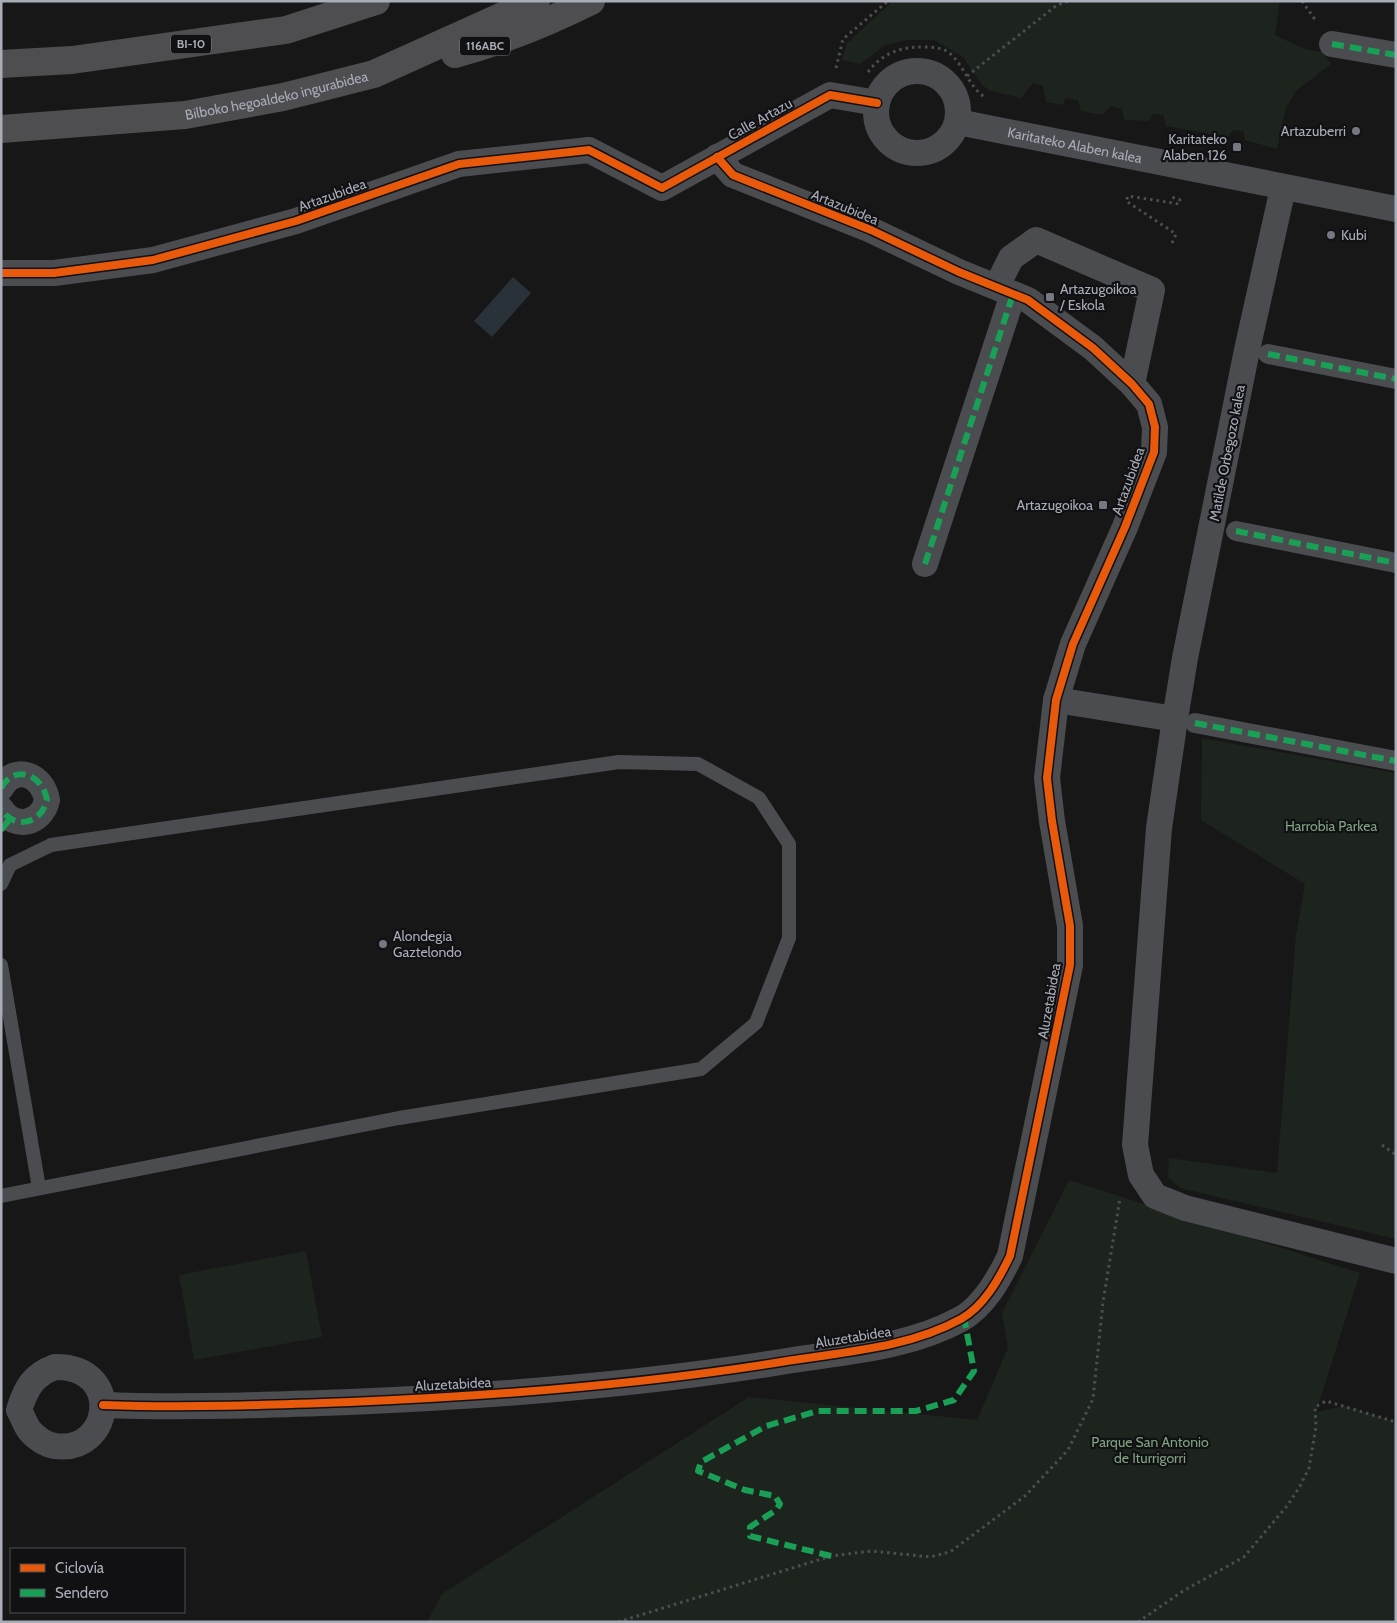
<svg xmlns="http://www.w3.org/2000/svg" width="1397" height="1623" font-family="Cabin,sans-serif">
  <rect width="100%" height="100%" fill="#171717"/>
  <g fill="#1d241e">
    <path d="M893,1H1280L1275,35L1305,49L1322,52L1331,64L1297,90L1286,108L1277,149L1245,140L1243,131L1233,130L1228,137L1166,126L1163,115L1153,114L1149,121L1124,120L1122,109L1111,106L1103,115L1081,111L1078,100L1066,98L1062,105L1046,102L1043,86L1033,83L1021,98L991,91L982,85L963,57L934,40H905L884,46L860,64L842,60L847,43Z"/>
    <path d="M1202,738L1396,773V1239L1180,1188L1168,1177L1169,1158L1277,1173L1296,935L1305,884L1201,820Z"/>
    <path d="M1069,1180L1360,1273L1316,1412L1344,1406L1396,1422V1622H427L442,1594L749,1397L977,1420L1008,1348L1002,1313Z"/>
    <path d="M306,1251L322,1337L194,1360L179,1275Z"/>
  </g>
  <path fill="#2a3239" d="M513,277L531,293L492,337L474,321Z"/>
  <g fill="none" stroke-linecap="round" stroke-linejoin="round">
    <g stroke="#4d4e52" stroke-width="3" stroke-dasharray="2.5 4" stroke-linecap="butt">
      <path d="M1302,1L1316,21"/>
      <path d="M836,68L843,39L888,1"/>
      <path d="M868,72C884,51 904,46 930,47C936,48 943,48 948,52C964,64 969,88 985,97"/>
      <path d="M967,76L1057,5L1069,1"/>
      <path d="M1172,243L1176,234L1126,201L1128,196L1179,204L1180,200L1172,197L1173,194"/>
      <path d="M1382,1145L1396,1155"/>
      <path d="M618,1622L831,1556L872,1551L930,1557L950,1552L1025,1496L1068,1450L1093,1399L1103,1302L1120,1198"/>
      <path d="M1138,1622L1183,1591L1244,1557L1287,1506L1299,1488L1309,1468L1316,1427L1315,1407L1326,1401L1396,1422"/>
    </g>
    <g stroke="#4b4c50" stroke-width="14">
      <path d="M1,884L10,865L51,845L619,762L698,764L759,798L789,844V938L756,1023L701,1069L399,1118L1,1196"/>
      <path d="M1,965L39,1188"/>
    </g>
    <g stroke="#4b4c50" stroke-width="20">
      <path d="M1268,354L1396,379"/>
      <path d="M1236,531L1396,563"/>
      <path d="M1195,723L1396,761"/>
    </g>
    <g stroke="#4b4c50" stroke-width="26">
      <path d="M1332,44L1396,55"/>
      <circle cx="917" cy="112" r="41"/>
      <path id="s1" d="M958,122L1396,209"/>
      <path d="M1283,188L1247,350L1185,658L1175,719L1159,828L1135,1145L1141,1175L1155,1196L1185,1208L1396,1261"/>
      <path d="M1,273H54L153,260L296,221L459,164L589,150L662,188L830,95L877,103"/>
      <path d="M997,286L1011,258L1036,240L1152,290L1132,384"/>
      <path d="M925,564L1013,294"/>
      <path d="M1056,700L1175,719"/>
      <path d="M1,788C15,763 43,775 47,800C42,823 15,831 1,809"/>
      <path d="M55,1367C124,1366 112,1454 55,1446C46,1445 36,1438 30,1431C25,1425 23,1417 19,1410C26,1388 33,1375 55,1367Z"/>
      <path d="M103,1405C186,1408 268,1405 350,1402C495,1396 638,1385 781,1362C841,1352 906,1349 961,1319C984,1306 999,1279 1010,1256L1070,965V926L1052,821L1047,778L1056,700L1073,644L1125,527L1154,452L1155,427L1149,404L1132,384L1093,348L1028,300L959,272L871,230L733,175L717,157"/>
    </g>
    <g stroke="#4e4e51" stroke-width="28">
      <path d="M455,54C502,41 547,23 591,1"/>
      <path d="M1,64L72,60L286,30L376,1"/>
      <path id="s2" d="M1,129L185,115L283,97L374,74L536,1"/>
    </g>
    <g stroke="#1a9f57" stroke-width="6" stroke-dasharray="12 6" stroke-linecap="butt">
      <path d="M1332,44L1396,55"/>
      <path d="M1268,354L1396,379"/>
      <path d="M1236,531L1396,563"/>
      <path d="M925,564L1013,294"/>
      <path d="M1195,723L1396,761"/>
      <path d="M1,788C15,763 43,775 47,800C42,823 15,831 1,809"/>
      <path d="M1,830L10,819"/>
      <path d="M831,1556L750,1536V1527L776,1510L780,1504L775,1496L745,1490L698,1471L701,1462L766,1426L818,1411H916L954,1400L974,1371L964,1317"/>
    </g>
    <g stroke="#111113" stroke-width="11">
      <g id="cycleway">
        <path d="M1,273H54L153,260L296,221L459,164L589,150L662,188L830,95L877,103"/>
        <path d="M103,1405C186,1408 268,1405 350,1402C495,1396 638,1385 781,1362C841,1352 906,1349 961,1319C984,1306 999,1279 1010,1256L1070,965V926L1052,821L1047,778L1056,700L1073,644L1125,527L1154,452L1155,427L1149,404L1132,384L1093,348L1028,300L959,272L871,230L733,175L717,157"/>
      </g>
    </g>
    <use href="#cycleway" stroke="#e8590c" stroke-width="8"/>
  </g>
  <g fill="#757880" stroke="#111113" stroke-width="2">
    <circle cx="1356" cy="131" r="5"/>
    <rect x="1232" y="142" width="10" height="10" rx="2.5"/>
    <circle cx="1331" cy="235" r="5"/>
    <rect x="1045" y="292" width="10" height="10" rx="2.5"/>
    <rect x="1098" y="500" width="10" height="10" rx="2.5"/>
    <circle cx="383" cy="944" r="5"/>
  </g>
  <g text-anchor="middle" stroke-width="4.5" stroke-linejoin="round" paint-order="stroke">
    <g fill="#111113" stroke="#7b7e86" stroke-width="1">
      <rect x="171" y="34.5" width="40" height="19" rx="4"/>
      <rect x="460" y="36.5" width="50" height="19" rx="4"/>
    </g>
    <g font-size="12" font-weight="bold" fill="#a8adb8">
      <text x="191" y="48">BI-10</text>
      <text x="485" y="50">116ABC</text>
    </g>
    <g font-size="14" fill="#a8adb8" stroke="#111113">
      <text dy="5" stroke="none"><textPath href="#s2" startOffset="278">Bilboko hegoaldeko ingurabidea</textPath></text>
      <text transform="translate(760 119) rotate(-29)" y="5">Calle Artazu</text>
      <text dy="5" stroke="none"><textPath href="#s1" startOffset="119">Karitateko Alaben kalea</textPath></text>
      <text transform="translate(332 195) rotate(-20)" y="5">Artazubidea</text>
      <text transform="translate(845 207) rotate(22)" y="5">Artazubidea</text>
      <text transform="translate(1227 453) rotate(-79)" y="5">Matilde Orbegozo kalea</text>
      <text transform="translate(1128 481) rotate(-70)" y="5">Artazubidea</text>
      <text transform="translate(1049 1001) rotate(-80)" y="5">Aluzetabidea</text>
      <text transform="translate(853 1337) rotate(-9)" y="5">Aluzetabidea</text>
      <text transform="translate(453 1384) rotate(-3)" y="5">Aluzetabidea</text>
    </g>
    <g font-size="14" fill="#a8adb8" stroke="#111113" text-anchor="end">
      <text x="1346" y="136">Artazuberri</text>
      <text x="1227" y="144">Karitateko<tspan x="1227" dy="16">Alaben 126</tspan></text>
      <text x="1341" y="240" text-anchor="start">Kubi</text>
      <text x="1060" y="294" text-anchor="start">Artazugoikoa<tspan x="1060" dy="16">/ Eskola</tspan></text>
      <text x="1093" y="510">Artazugoikoa</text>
      <text x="393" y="941" text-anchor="start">Alondegia<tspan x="393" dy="16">Gaztelondo</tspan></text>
    </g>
    <g font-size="14" fill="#7fa381" stroke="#111113">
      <text x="1331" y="831">Harrobia Parkea</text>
      <text x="1150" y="1447">Parque San Antonio<tspan x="1150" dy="16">de Iturrigorri</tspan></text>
    </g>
  </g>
  <rect width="1397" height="1623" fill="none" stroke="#a8adb8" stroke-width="5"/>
  <rect x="10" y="1548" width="175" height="65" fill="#111113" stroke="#4d4f55"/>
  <rect x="20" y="1564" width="25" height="8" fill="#e8590c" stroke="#4d4f55"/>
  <text x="55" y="1573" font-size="15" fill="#a8adb8">Ciclovía</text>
  <rect x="20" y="1589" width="25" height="8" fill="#1a9f57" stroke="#4d4f55"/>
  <text x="55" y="1598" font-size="15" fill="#a8adb8">Sendero</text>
</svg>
